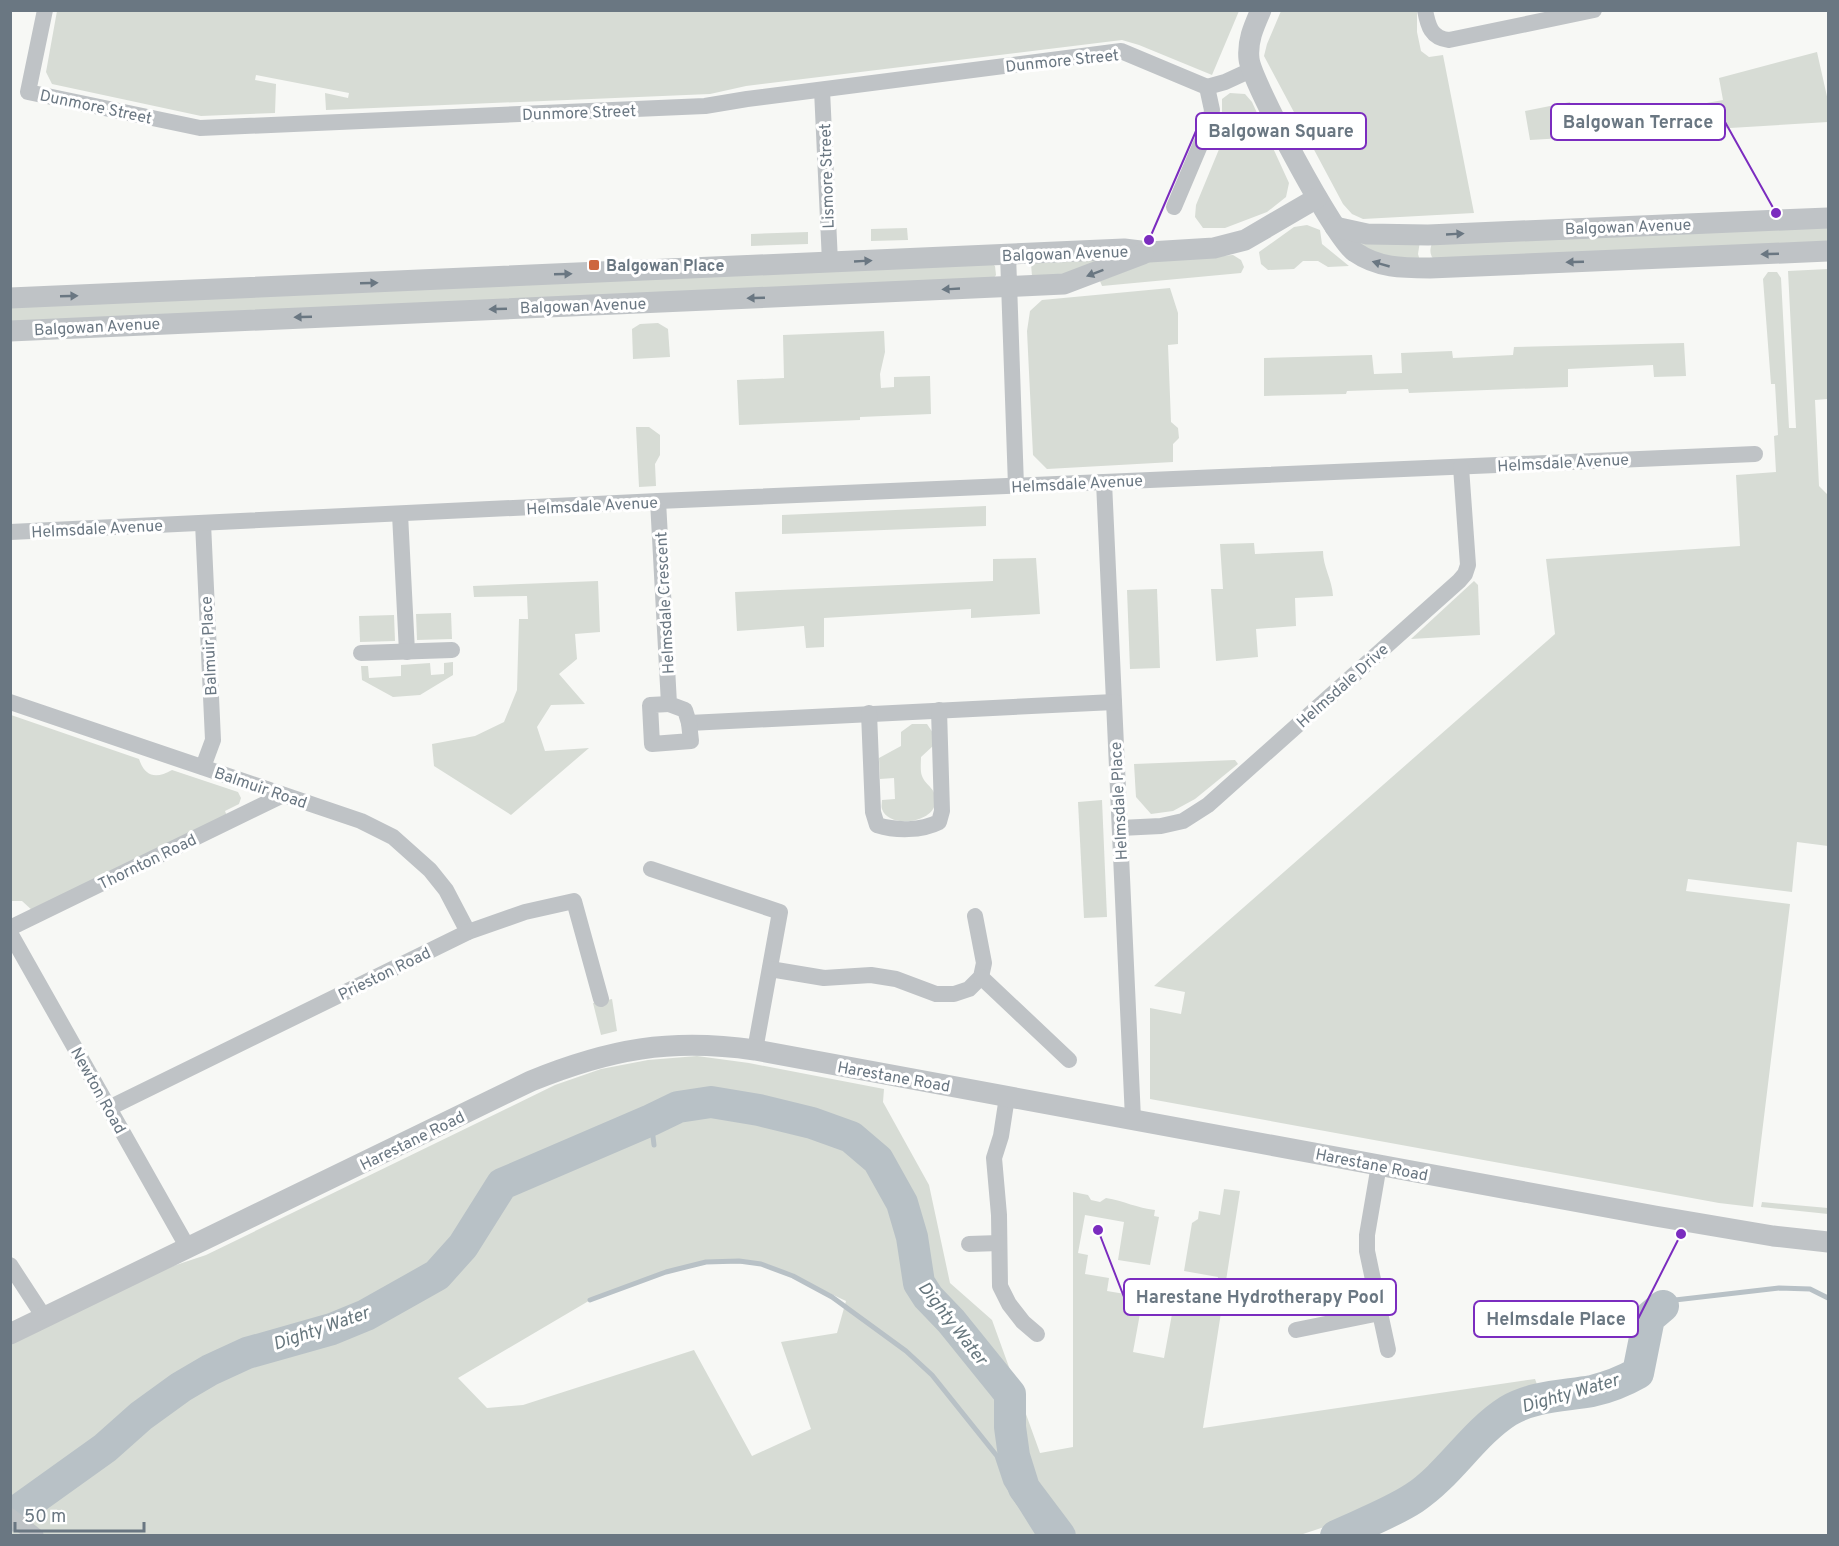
<svg xmlns="http://www.w3.org/2000/svg" width="1839" height="1546" font-family="Overpass,sans-serif">
  <rect width="100%" height="100%" fill="#f7f8f5"/>
  <g fill="#d7dcd5" fill-rule="evenodd">
    <path d="M57,11V10L1239,11L1212,75L1139,45L1122,40L746,86L710,94L326,110L325,93L348,98L349,93L256,75L255,80L276,84L275,113L201,116L52,84L46,72Z"/>
    <path d="M1281,11H1417V32L1421,51L1429,57L1443,55L1474,213L1363,219L1352,214L1343,204L1264,56L1267,44Z"/>
    <path d="M1817,52L1828,101V122L1530,140L1525,111L1570,102L1574,117L1634,105L1636,116L1723,100L1719,78Z"/>
    <path d="M1230,93L1245,94L1252,102L1289,183L1286,197L1267,212L1225,228H1203L1195,217L1196,205L1222,142V99Z"/>
    <path d="M1828,222V245L1437,263C1430,256 1429,252 1432,243Z"/>
    <path d="M1307,225L1320,230L1322,244L1349,266L1328,267L1318,261H1303L1294,269L1268,270L1261,264L1259,252L1294,227Z"/>
    <path d="M907,228L908,240L871,241V229Z"/>
    <path d="M808,232V244L751,246V234Z"/>
    <path d="M1354,238L1420,241L1418,254L1421,264L1372,256Z"/>
    <path d="M1118,253L1075,278L1032,276L1031,264L1035,258Z"/>
    <path d="M1233,255L1241,260L1244,267L1241,273L1102,286L1100,281L1151,261Z"/>
    <path d="M988,260L995,266L996,275L991,282L11,325V303Z"/>
    <path d="M1828,269V399L1815,400L1819,486L1828,495V846L1797,842L1792,892L1688,879L1686,891L1790,904L1753,1207L1719,1203L1150,1099V1008L1181,1014L1185,992L1154,986L1555,634L1546,559L1740,546L1736,475L1776,472L1774,436L1778,435L1775,384H1771L1763,279L1768,272H1777L1781,278L1789,428H1796L1788,271Z"/>
    <path d="M1170,288L1178,313V344L1168,345L1171,422L1178,428L1179,438L1173,444V462L1047,469L1033,455L1027,331L1030,311L1042,300Z"/>
    <path d="M658,323L668,329L670,357L633,359L632,329L640,324Z"/>
    <path d="M884,331L885,352L880,374L881,388L894,387V377L930,376L931,414L860,417V420L739,425L737,380L784,378L783,335Z"/>
    <path d="M1684,343L1686,376L1654,377L1653,365L1568,369V387L1409,393L1408,389L1347,391L1346,394L1264,396V358L1372,355L1374,374L1402,373L1401,353L1452,351L1453,358L1513,355L1514,347Z"/>
    <path d="M636,427H649L660,435V455L655,464L656,486L639,487Z"/>
    <path d="M986,506V526L782,534V515Z"/>
    <path d="M1254,543L1255,554L1323,551C1323,567 1332,579 1333,596L1295,598L1296,626L1256,629L1258,657L1216,661L1211,589H1223L1220,544Z"/>
    <path d="M1036,558L1040,614L971,618V609L824,618V647L806,648L804,626L737,631L735,592L993,581V559Z"/>
    <path d="M598,581L600,632L575,634L577,659L559,674L585,704L551,705L537,727L545,751L589,748L511,815L434,766L432,744L475,736L504,722L517,690L519,619H528L527,596L474,597L473,586Z"/>
    <path d="M1474,581L1478,585L1480,635L1411,639Z"/>
    <path d="M1157,589L1160,668L1130,669L1127,590Z"/>
    <path d="M451,613L452,639L417,640L416,614Z"/>
    <path d="M394,615L395,641L360,642L359,616Z"/>
    <path d="M453,662V675L420,695L393,697L362,680L361,666H368L369,678L401,676V665L430,663L431,675L444,674V663Z"/>
    <path d="M11,715L139,759C145,777 156,779 172,770L238,792L241,798L239,804L225,811L227,816L33,911L22,901H11Z"/>
    <path d="M912,724H927L933,733L934,745L921,757C921,762 920,771 922,776C927,788 937,787 935,804C931,824 888,828 882,809C881,806 882,803 882,800L895,799L894,778L880,779L879,758L901,746V732Z"/>
    <path d="M1235,760L1238,764L1195,799L1173,811L1151,814L1136,797L1134,764Z"/>
    <path d="M1102,800L1107,917L1084,918L1078,802Z"/>
    <path d="M612,999L617,1031L601,1035L593,1003Z"/>
    <path d="M697,1056L749,1063L884,1089L883,1102L929,1185L950,1283L992,1320L1040,1453L1073,1447V1192L1088,1195L1091,1200L1100,1202L1106,1198C1124,1201 1137,1208 1155,1210L1154,1216L1159,1217L1150,1265L1118,1260L1124,1222L1085,1215L1078,1253L1088,1255L1085,1274L1109,1278L1107,1291L1143,1297L1133,1352L1164,1358L1174,1303L1206,1309L1208,1297L1215,1298L1218,1277L1184,1271L1192,1223L1198,1219L1199,1211L1220,1215L1224,1189L1240,1191L1203,1428L1535,1379L1542,1398L1509,1410L1415,1497L1300,1535L11,1536L10,1344L164,1269L206,1255L555,1085L601,1069L648,1060ZM694,1263L767,1264L846,1301L837,1333L781,1342L811,1429L752,1456L694,1350L523,1405L487,1408L458,1378L592,1299Z"/>
    <path d="M1762,1202L1828,1208V1214L1761,1207Z"/>
  </g>
  <g fill="none" stroke-linecap="round" stroke-linejoin="round">
    <g stroke="#b8c1c6" stroke-width="5">
      <path d="M651,1120L654,1145"/>
      <path d="M590,1300L666,1272L706,1262L739,1261L761,1264L793,1276L832,1297L906,1351L932,1375L997,1456L1006,1483L1039,1536"/>
      <path d="M1663,1306L1675,1300L1779,1288L1810,1289L1828,1298"/>
    </g>
    <g stroke="#b8c1c6" stroke-width="32">
      <path d="M10,1516L105,1448L141,1416L181,1387L210,1370L247,1353L332,1329L366,1315L437,1275L463,1246L502,1184L651,1120L678,1107L711,1102L759,1110L812,1123L851,1137L878,1160L902,1203L912,1237L919,1283L928,1297L951,1321L1010,1394V1427L1014,1456L1024,1488L1060,1536"/>
      <path d="M1336,1536C1362,1524 1391,1513 1414,1498C1450,1474 1472,1434 1508,1411C1533,1396 1564,1396 1592,1391C1609,1387 1624,1381 1638,1373L1649,1318L1663,1306"/>
    </g>
    <g stroke="#bfc3c6" stroke-width="16">
      <path d="M45,10L28,92L200,128L705,106L747,99L1121,51L1207,87"/>
      <path d="M1425,10C1428,26 1431,38 1449,40L1594,10"/>
      <path d="M822,90L830,262"/>
      <path d="M1174,207L1210,122L1212,110L1207,87L1225,82L1251,70"/>
      <path d="M1008,254L1016,486"/>
      <path d="M1104,482L1133,1119"/>
      <path d="M658,501L669,704L685,710L689,723L1114,702"/>
      <path d="M400,514L407,652"/>
      <path d="M203,523L213,740L203,767"/>
      <path d="M10,532L658,501L1755,454"/>
      <path d="M361,653L452,650"/>
      <path d="M10,702L361,821L393,837L430,870L446,890L468,932"/>
      <path d="M669,704L650,705L652,744L691,741L689,723"/>
      <path d="M869,713L873,812L877,825C896,831 921,831 939,822L942,811L939,710"/>
      <path d="M1120,828L1161,826L1183,821L1208,805L1459,581L1465,574L1468,565L1461,467"/>
      <path d="M651,869L780,912L755,1050"/>
      <path d="M10,928L283,795"/>
      <path d="M10,933L188,1248"/>
      <path d="M770,969L824,978L871,975L896,979L936,994H954L969,989L981,977L984,963L975,916"/>
      <path d="M981,977L1069,1060"/>
      <path d="M1007,1097L1001,1136L994,1158L999,1215L1000,1286L1009,1304L1023,1322L1037,1334"/>
      <path d="M109,1108L468,932L525,912L574,901L601,999"/>
      <path d="M969,1244L999,1243"/>
      <path d="M10,1265L44,1317"/>
      <path d="M1380,1313L1388,1350"/>
      <path d="M1296,1330L1380,1313L1367,1251V1235L1379,1165"/>
      <path d="M10,1516L36,1536"/>
    </g>
    <g stroke="#bfc3c6" stroke-width="21">
      <path d="M1261,10C1254,26 1247,41 1249,59C1251,81 1336,240 1355,252C1378,268 1402,268 1430,268L1828,251"/>
      <path d="M1335,227L1367,234L1428,235L1828,218"/>
      <path d="M10,298L1124,249L1149,252L1214,248L1245,240L1317,198"/>
      <path d="M10,331L1064,284L1143,254"/>
      <path d="M10,1334L531,1081C610,1049 670,1038 755,1050L1655,1216L1773,1236L1828,1242"/>
    </g>
  </g>
  <defs><path id="oneway-solid" d="M-6-.8H1V-3.2L6.5 0L1 3.2V.8H-6Z" transform="scale(1.5)"/></defs>
  <g fill="#6a7782">
    <use href="#oneway-solid" transform="translate(1455 234) rotate(-3)"/>
    <use href="#oneway-solid" transform="translate(1770 254) rotate(178)"/>
    <use href="#oneway-solid" transform="translate(863 261) rotate(-3)"/>
    <use href="#oneway-solid" transform="translate(1575 262) rotate(178)"/>
    <use href="#oneway-solid" transform="translate(1381 264) rotate(-164)"/>
    <use href="#oneway-solid" transform="translate(1095 273) rotate(159)"/>
    <use href="#oneway-solid" transform="translate(563 274) rotate(-2)"/>
    <use href="#oneway-solid" transform="translate(369 283) rotate(-2)"/>
    <use href="#oneway-solid" transform="translate(951 289) rotate(177)"/>
    <use href="#oneway-solid" transform="translate(69 296) rotate(-2)"/>
    <use href="#oneway-solid" transform="translate(756 298) rotate(178)"/>
    <use href="#oneway-solid" transform="translate(498 309) rotate(178)"/>
    <use href="#oneway-solid" transform="translate(303 317) rotate(178)"/>
  </g>
  <rect fill="#cd673f" stroke="#fff" stroke-width="2" x="588" y="259" width="12" height="12" rx="3"/>
  <g text-anchor="middle" stroke-width="6" stroke-linejoin="round" paint-order="stroke">
    <g font-size="16" fill="#6a7782" stroke="#fff">
      <text transform="translate(1062 60) rotate(-6)" y="6">Dunmore Street</text>
      <text transform="translate(96 106) rotate(12)" y="6">Dunmore Street</text>
      <text transform="translate(579 112) rotate(-2)" y="6">Dunmore Street</text>
      <text transform="translate(826 176) rotate(-92)" y="6">Lismore Street</text>
      <text transform="translate(1628 226) rotate(-2)" y="6">Balgowan Avenue</text>
      <text transform="translate(1065 253) rotate(-2)" y="6">Balgowan Avenue</text>
      <text transform="translate(583 305) rotate(-2)" y="6">Balgowan Avenue</text>
      <text transform="translate(97 326) rotate(-3)" y="6">Balgowan Avenue</text>
      <text transform="translate(1563 462) rotate(-3)" y="6">Helmsdale Avenue</text>
      <text transform="translate(1077 483) rotate(-3)" y="6">Helmsdale Avenue</text>
      <text transform="translate(592 505) rotate(-3)" y="6">Helmsdale Avenue</text>
      <text transform="translate(97 528) rotate(-3)" y="6">Helmsdale Avenue</text>
      <text transform="translate(664 603) rotate(-93)" y="6">Helmsdale Crescent</text>
      <text transform="translate(208 646) rotate(-93)" y="6">Balmuir Place</text>
      <text transform="translate(1342 685) rotate(-42)" y="6">Helmsdale Drive</text>
      <text transform="translate(261 787) rotate(19)" y="6">Balmuir Road</text>
      <text transform="translate(1118 801) rotate(-93)" y="6">Helmsdale Place</text>
      <text transform="translate(147 861) rotate(-26)" y="6">Thornton Road</text>
      <text transform="translate(384 973) rotate(-26)" y="6">Prieston Road</text>
      <text transform="translate(894 1076) rotate(10)" y="6">Harestane Road</text>
      <text transform="translate(99 1090) rotate(61)" y="6">Newton Road</text>
      <text transform="translate(412 1140) rotate(-26)" y="6">Harestane Road</text>
      <text transform="translate(1372 1164) rotate(11)" y="6">Harestane Road</text>
    </g>
    <g font-size="16" font-weight="bold" fill="#6a7782" stroke="#fff" text-anchor="start">
      <text x="606" y="271">Balgowan Place</text>
    </g>
    <g font-size="18" font-style="italic" fill="#67777e" stroke="#fff">
      <text transform="translate(953 1323) rotate(52)" y="6">Dighty Water</text>
      <text transform="translate(321 1328) rotate(-19)" y="6">Dighty Water</text>
      <text transform="translate(1570 1393) rotate(-16)" y="6">Dighty Water</text>
    </g>
  </g>
  <path fill="none" stroke="#7b2cbf" stroke-width="2" d="M1776 213L1725 122M1149 240L1196 131M1098 1230L1124 1297M1681 1234L1638 1319"/>
  <g fill="#7b2cbf" stroke="#fff" stroke-width="2">
    <circle cx="1776" cy="213" r="6"/>
    <circle cx="1149" cy="240" r="6"/>
    <circle cx="1098" cy="1230" r="6"/>
    <circle cx="1681" cy="1234" r="6"/>
  </g>
  <g fill="#fff" stroke="#7b2cbf" stroke-width="2">
    <rect x="1551" y="104" width="174" height="36" rx="6"/>
    <rect x="1196" y="113" width="170" height="36" rx="6"/>
    <rect x="1124" y="1279" width="272" height="36" rx="6"/>
    <rect x="1474" y="1301" width="164" height="36" rx="6"/>
  </g>
  <g font-size="18" text-anchor="middle" font-weight="bold" fill="#6a7782">
    <text x="1638" y="128">Balgowan Terrace</text>
    <text x="1281" y="137">Balgowan Square</text>
    <text x="1260" y="1303">Harestane Hydrotherapy Pool</text>
    <text x="1556" y="1325">Helmsdale Place</text>
  </g>
  <rect width="1839" height="1546" fill="none" stroke="#6a7782" stroke-width="24"/>
  <path d="M15 1522v9h129v-9" fill="none" stroke="#6a7782" stroke-width="3"/>
  <text x="24" y="1522" font-size="18" fill="#6a7782" stroke="#ffffff" stroke-width="4.5" paint-order="stroke">50 m</text>
</svg>
